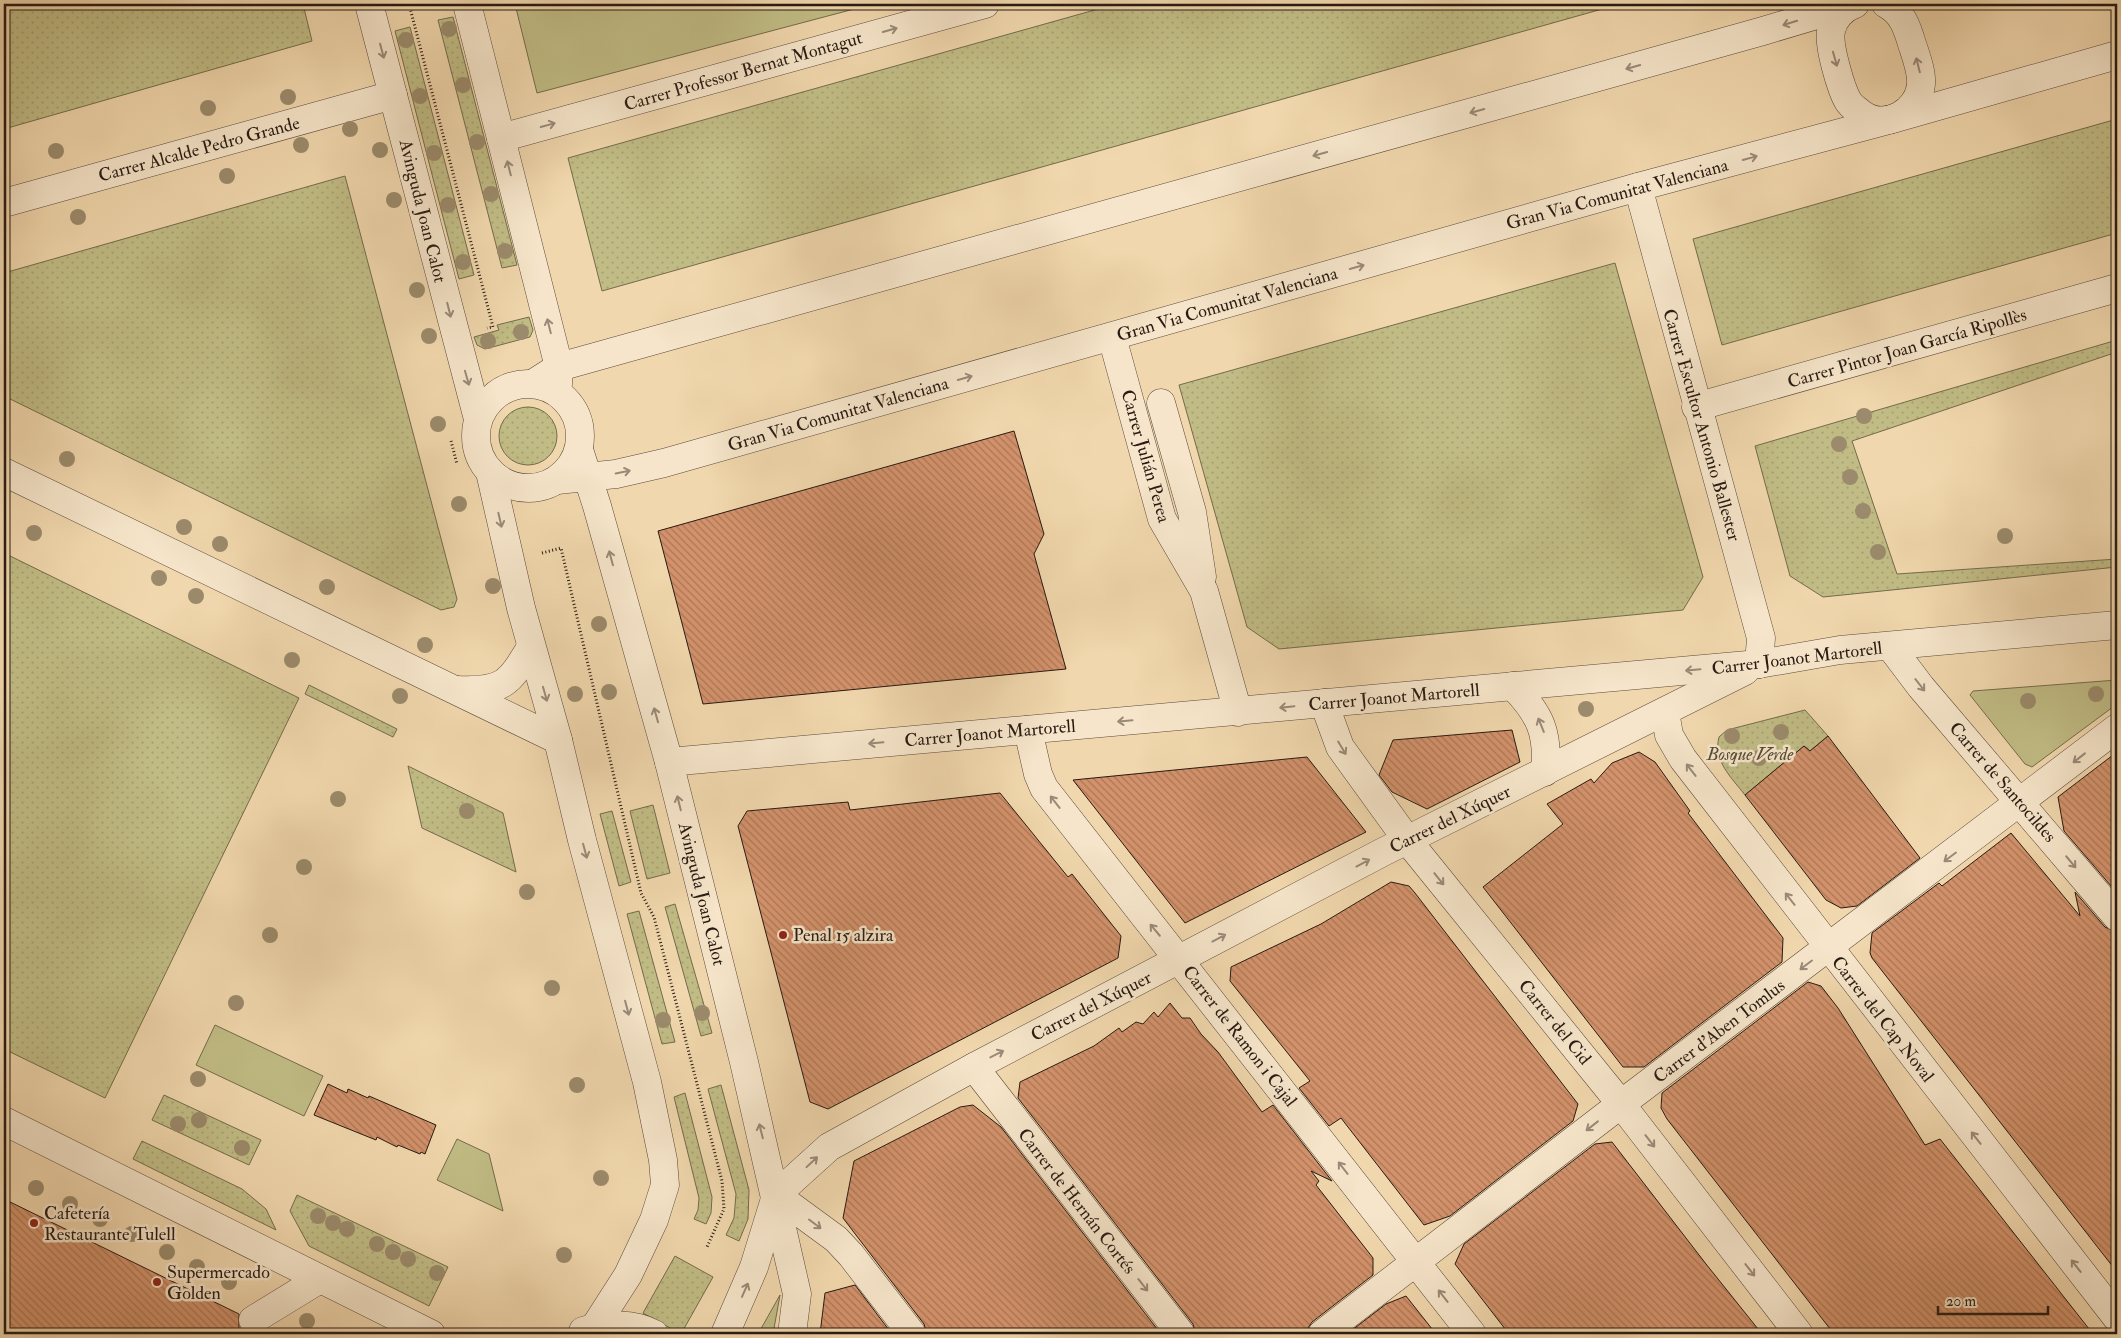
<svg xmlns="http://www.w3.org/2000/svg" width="2121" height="1338" font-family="'IM FELL Double Pica',serif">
  <defs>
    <pattern id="grass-dots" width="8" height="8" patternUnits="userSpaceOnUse" patternTransform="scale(1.25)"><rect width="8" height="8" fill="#c1bc85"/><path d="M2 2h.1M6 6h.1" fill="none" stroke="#a6a172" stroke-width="1.8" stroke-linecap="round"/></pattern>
    <pattern id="building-back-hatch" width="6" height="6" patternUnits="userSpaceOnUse" patternTransform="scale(1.25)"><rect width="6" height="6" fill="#d3926b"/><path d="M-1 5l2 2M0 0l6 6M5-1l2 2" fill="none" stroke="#ab7657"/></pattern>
  </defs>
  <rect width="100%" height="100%" fill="#f1d7ad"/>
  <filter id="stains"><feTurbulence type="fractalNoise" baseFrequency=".004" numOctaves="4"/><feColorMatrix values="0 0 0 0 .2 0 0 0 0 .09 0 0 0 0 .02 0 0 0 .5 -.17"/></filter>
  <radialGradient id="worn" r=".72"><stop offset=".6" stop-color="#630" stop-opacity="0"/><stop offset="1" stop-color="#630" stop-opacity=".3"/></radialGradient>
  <g fill="url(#grass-dots)" stroke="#746b4c">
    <path d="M4,4H303L312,41L4,129Z"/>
    <path d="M1116,4H1620L602,291L568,158Z"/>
    <path d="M453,17L517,265L502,268L438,20Z"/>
    <path d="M410,27L474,275L459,279L395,31Z"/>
    <path d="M2117,119V233L1722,345L1693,239Z"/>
    <path d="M345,176L457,599L454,607L441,610L4,396V273Z"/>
    <path d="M1615,263L1703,577L1683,610L1279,649L1247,627L1179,385Z"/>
    <path d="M529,317L533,330L530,337L485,349L477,345L474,337L499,330L497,325Z"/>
    <path d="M2117,340V352L1852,441L1897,574L2117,559V567L1823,597L1790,576L1755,446Z"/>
    <circle cx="528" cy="436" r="29"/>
    <path d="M4,553L299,698L105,1098L4,1049Z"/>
    <path d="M309,685L397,729L393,737L305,694Z"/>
    <path d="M1805,710L1828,736L1810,751L1804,746L1745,795C1731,777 1713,761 1719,737L1727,730Z"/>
    <path d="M408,766L503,813L516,872L422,828Z"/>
    <path d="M653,805L670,873L647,879L630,811Z"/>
    <path d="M612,811L631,882L619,886L600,814Z"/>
    <path d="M675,904L712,1033L701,1036L665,907Z"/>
    <path d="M639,911L675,1042L662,1044L627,914Z"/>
    <path d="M721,1085L749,1190L748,1219L739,1241L726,1235L734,1218L736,1194L708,1089Z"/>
    <path d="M685,1093L712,1197L711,1213L706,1224L694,1219L698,1210L699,1198L674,1097Z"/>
    <path d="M164,1095L261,1140L249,1165L152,1120Z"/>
    <path d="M142,1141L242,1189L266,1209L276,1230L133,1159Z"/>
    <path d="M297,1195L448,1267L429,1306L309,1246L290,1211Z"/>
    <path d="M675,1256L713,1277L681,1334L643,1313Z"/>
  </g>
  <g fill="#c1bc85" stroke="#746b4c">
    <path d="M515,4H873L537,93Z"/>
    <path d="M2117,680V704L2032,767L2025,764L1970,695L1973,691Z"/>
    <path d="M215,1025L323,1076L304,1116L196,1065Z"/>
    <path d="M457,1139L489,1154L503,1211L437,1180Z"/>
    <path d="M780,1295L773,1334H758Z"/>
  </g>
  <g fill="url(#building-back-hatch)" stroke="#271a13">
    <path d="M1014,431L1044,534L1034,554L1066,669L703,704L658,531Z"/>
    <path d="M1512,730L1520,762L1427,809L1392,792L1379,775L1393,740Z"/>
    <path d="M1828,736L1920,858L1857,906L1841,908L1826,900L1745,795L1804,746L1810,751Z"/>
    <path d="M1639,752L1655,762L1690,811L1688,813L1783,938L1782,962L1644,1067H1623L1483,887L1563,824L1547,804L1591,779L1594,783L1612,763Z"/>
    <path d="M2117,752V893L2064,831L2058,797Z"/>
    <path d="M1307,757L1366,832L1185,923L1073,780Z"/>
    <path d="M1000,793L1068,877L1072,874L1121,936L1118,958L828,1109L810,1102L738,826L747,811L848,802L850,810Z"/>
    <path d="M2011,833L2080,916L2075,892L2105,927L2117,932V1272L1872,958L1870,953L1872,933L1939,883L1942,886Z"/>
    <path d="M1391,882L1409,886L1415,893L1578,1104L1573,1121L1450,1216L1424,1225L1341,1118L1329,1126L1299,1088L1310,1081L1230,981L1231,967L1321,924Z"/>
    <path d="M1808,982L1821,986L1838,1008L1925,1145L1940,1139L2093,1334H1834L1667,1119L1661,1108L1662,1093Z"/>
    <path d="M1170,1003L1182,1018H1190L1201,1034L1218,1052L1262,1112L1273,1105L1332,1181L1311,1171L1319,1181L1316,1185L1373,1258V1275L1312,1322L1308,1328L1307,1334H1196L1193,1324L1018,1098L1020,1082L1094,1046L1119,1028L1122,1032L1136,1022L1143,1024L1154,1012L1158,1017Z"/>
    <path d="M328,1084L347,1093L348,1089L368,1098L369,1096L436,1125L425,1154L421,1152L420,1154L398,1145L397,1147L377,1137L376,1140L314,1115Z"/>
    <path d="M973,1105L1001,1127L1161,1334H927L924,1324L843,1218L854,1161L960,1107Z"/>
    <path d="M1612,1142L1706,1264L1762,1334H1509L1455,1264L1464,1244L1595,1144Z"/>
    <path d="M4,1199L239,1314V1328L247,1334H4Z"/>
    <path d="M855,1285L892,1334H820L825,1293Z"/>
    <path d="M1406,1296L1436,1334H1347L1386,1304Z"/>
  </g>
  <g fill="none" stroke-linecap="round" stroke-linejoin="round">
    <g stroke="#5a493a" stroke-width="29">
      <g id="minor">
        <path d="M369,4L478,419"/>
        <path d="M467,4L559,367L558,384"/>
        <path d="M1855,4C1843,8 1833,19 1831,31C1828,45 1841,89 1848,101C1851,106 1857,110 1862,114C1885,131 1919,112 1921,84C1922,72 1916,56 1912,44C1907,27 1902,12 1886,4"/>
        <path d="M501,138L985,4"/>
        <path d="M1638,187L1761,638L1759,664"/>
        <path d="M4,203L393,95"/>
        <path d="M1112,337L1162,519L1204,591L1238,712"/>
        <path d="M534,383L559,367L1763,31L1853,4"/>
        <circle cx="528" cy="436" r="52"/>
        <path d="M1161,403L1192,512L1202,577"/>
        <path d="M1696,407L2117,288"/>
        <path d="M580,453L597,506L669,762L744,1062L797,1294L792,1334"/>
        <path d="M4,472L558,740"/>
        <path d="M490,472L521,608L558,740L582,840L647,1082L663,1160L665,1185L654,1220L628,1275L594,1328"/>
        <path d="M557,480L616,474L664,463L1638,187L1896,118L2117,55"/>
        <path d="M1890,646L1921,687L2117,917"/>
        <path d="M1513,686C1540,714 1549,733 1545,772"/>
        <path d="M457,690C503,692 509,684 531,647"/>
        <path d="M1324,703L1340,747L1408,841L1621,1104L1799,1334"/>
        <path d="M1665,712L1669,735L1683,759L2117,1318"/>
        <path d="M1028,730L1038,774L1044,788L1472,1334"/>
        <path d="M669,762L1759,664L1840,650L2117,625"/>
        <path d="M974,1067L1181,1334"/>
        <path d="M4,1121L431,1334"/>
        <path d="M776,1195L829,1147L974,1067L1383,852L1745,671"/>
        <path d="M776,1195L836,1239L851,1255L912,1334"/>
        <path d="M253,1320L320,1279"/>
        <path d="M583,1331C606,1324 633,1322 654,1334"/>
        <path d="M725,1334L754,1267L775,1199"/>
        <path d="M1322,1334L1621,1104L2117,728"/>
      </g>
    </g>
    <g stroke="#271a13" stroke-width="3" stroke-dasharray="1 2.5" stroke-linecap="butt">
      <path d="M409,4L493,327L487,328"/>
      <path d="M451,441L457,464"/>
      <path d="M542,553L561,548L641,893L654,917L722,1181L724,1209L707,1247"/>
    </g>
    <use href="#minor" stroke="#f6e5ca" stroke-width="28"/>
  </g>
  <g fill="#9b8a6b">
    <circle cx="449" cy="29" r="8"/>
    <circle cx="406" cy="40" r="8"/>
    <circle cx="463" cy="85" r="8"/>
    <circle cx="420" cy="96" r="8"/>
    <circle cx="288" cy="97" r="8"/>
    <circle cx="208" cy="108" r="8"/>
    <circle cx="350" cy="129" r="8"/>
    <circle cx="477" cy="142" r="8"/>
    <circle cx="301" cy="145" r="8"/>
    <circle cx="380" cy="150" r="8"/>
    <circle cx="56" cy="151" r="8"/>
    <circle cx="434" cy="153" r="8"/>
    <circle cx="227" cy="176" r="8"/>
    <circle cx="491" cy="194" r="8"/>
    <circle cx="394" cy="200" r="8"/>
    <circle cx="448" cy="205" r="8"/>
    <circle cx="78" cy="217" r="8"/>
    <circle cx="505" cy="251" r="8"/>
    <circle cx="463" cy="262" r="8"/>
    <circle cx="417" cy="290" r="8"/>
    <circle cx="521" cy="332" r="8"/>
    <circle cx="429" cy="336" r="8"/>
    <circle cx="488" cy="341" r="8"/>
    <circle cx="1864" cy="416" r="8"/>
    <circle cx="438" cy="424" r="8"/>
    <circle cx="1839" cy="444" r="8"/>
    <circle cx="67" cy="459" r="8"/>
    <circle cx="1850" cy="477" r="8"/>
    <circle cx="459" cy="504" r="8"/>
    <circle cx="1863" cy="511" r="8"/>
    <circle cx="184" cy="527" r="8"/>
    <circle cx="34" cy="533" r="8"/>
    <circle cx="2005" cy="536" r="8"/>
    <circle cx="220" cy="544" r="8"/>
    <circle cx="1878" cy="552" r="8"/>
    <circle cx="159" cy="578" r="8"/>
    <circle cx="493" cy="586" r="8"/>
    <circle cx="327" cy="587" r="8"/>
    <circle cx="196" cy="596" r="8"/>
    <circle cx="599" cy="624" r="8"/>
    <circle cx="425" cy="645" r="8"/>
    <circle cx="292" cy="660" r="8"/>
    <circle cx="609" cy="692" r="8"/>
    <circle cx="575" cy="694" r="8"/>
    <circle cx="2096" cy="694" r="8"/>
    <circle cx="400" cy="696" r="8"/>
    <circle cx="2028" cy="701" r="8"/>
    <circle cx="1586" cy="709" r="8"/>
    <circle cx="1781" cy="732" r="8"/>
    <circle cx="1732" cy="736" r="8"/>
    <circle cx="1759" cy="758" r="8"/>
    <circle cx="338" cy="799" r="8"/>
    <circle cx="467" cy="811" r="8"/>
    <circle cx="304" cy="867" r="8"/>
    <circle cx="527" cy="892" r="8"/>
    <circle cx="270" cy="935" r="8"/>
    <circle cx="552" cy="988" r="8"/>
    <circle cx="236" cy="1003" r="8"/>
    <circle cx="702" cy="1013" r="8"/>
    <circle cx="663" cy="1020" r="8"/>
    <circle cx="198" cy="1079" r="8"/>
    <circle cx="577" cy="1085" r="8"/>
    <circle cx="199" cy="1120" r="8"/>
    <circle cx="178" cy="1124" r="8"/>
    <circle cx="242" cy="1148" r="8"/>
    <circle cx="601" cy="1178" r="8"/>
    <circle cx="36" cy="1188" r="8"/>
    <circle cx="70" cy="1204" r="8"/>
    <circle cx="318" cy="1216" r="8"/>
    <circle cx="100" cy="1219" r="8"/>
    <circle cx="333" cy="1223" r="8"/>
    <circle cx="347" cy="1229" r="8"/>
    <circle cx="132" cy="1234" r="8"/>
    <circle cx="377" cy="1244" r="8"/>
    <circle cx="167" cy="1252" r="8"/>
    <circle cx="393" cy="1252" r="8"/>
    <circle cx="564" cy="1255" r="8"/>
    <circle cx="408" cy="1259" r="8"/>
    <circle cx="197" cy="1267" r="8"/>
    <circle cx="437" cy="1273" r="8"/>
    <circle cx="229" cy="1282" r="8"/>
    <circle cx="307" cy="1321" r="8"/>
  </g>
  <defs><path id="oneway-shaft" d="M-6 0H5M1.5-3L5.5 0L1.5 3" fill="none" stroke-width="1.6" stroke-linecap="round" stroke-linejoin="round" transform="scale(1.25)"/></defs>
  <g stroke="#998a78">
    <use href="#oneway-shaft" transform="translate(1790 23) rotate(163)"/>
    <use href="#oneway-shaft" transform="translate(890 30) rotate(-16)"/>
    <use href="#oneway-shaft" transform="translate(382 51) rotate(75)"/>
    <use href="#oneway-shaft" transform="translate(1835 59) rotate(74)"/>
    <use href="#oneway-shaft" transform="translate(1918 65) rotate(-104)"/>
    <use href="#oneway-shaft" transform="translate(1633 67) rotate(164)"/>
    <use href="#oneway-shaft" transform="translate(1477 111) rotate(164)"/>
    <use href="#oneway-shaft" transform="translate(548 125) rotate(-15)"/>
    <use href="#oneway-shaft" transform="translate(1320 154) rotate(164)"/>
    <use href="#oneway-shaft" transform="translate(1750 158) rotate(-15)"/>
    <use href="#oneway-shaft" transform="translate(509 168) rotate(-104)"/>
    <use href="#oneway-shaft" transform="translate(1357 267) rotate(-16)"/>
    <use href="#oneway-shaft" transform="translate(449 310) rotate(76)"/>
    <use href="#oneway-shaft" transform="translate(549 326) rotate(-104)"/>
    <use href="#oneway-shaft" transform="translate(467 378) rotate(74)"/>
    <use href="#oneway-shaft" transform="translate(965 378) rotate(-16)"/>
    <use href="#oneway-shaft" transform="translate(623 472) rotate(-12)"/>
    <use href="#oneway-shaft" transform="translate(500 520) rotate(77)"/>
    <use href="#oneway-shaft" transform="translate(611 558) rotate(-105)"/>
    <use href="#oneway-shaft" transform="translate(1693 670) rotate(175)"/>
    <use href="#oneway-shaft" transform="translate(1920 685) rotate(52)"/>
    <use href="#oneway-shaft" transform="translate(545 694) rotate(74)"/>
    <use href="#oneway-shaft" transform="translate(1287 707) rotate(174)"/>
    <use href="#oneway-shaft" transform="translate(656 715) rotate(-106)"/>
    <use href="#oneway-shaft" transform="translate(1125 721) rotate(175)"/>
    <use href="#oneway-shaft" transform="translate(1541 725) rotate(-112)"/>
    <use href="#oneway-shaft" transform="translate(876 743) rotate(175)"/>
    <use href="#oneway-shaft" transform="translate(1342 748) rotate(59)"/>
    <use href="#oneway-shaft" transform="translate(2079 758) rotate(142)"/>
    <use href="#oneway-shaft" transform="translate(1691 770) rotate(-128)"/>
    <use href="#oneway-shaft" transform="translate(1055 802) rotate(-128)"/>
    <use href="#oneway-shaft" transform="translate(679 803) rotate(-104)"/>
    <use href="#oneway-shaft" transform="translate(585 851) rotate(75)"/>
    <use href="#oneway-shaft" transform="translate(1950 857) rotate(143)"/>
    <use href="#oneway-shaft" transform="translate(2071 862) rotate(50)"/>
    <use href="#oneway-shaft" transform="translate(1363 863) rotate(-28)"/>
    <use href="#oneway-shaft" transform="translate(1439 879) rotate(51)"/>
    <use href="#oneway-shaft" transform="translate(1790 899) rotate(-128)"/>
    <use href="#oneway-shaft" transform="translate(1155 930) rotate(-130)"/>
    <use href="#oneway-shaft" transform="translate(1219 938) rotate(-28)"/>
    <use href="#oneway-shaft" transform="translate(1806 965) rotate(143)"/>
    <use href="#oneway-shaft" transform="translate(627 1008) rotate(75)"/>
    <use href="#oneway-shaft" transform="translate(997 1054) rotate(-27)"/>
    <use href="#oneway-shaft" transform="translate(1592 1126) rotate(142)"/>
    <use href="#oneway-shaft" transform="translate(761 1131) rotate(-104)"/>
    <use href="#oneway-shaft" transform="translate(1976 1138) rotate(-128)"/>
    <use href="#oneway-shaft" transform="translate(1650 1141) rotate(52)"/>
    <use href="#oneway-shaft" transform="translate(812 1162) rotate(-43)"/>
    <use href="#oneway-shaft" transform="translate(1343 1168) rotate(-128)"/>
    <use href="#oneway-shaft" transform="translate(815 1224) rotate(37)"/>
    <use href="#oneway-shaft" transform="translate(2076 1266) rotate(-128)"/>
    <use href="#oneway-shaft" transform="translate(1750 1270) rotate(52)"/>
    <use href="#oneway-shaft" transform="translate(1143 1285) rotate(52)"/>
    <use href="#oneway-shaft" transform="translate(745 1290) rotate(-66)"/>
    <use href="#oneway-shaft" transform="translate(1443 1296) rotate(-128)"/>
  </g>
  <g fill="#8f2418" stroke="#f6e5ca" stroke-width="2">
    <circle cx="783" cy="935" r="5"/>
    <circle cx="34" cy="1223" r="5"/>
    <circle cx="157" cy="1282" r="5"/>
  </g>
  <g text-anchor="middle" stroke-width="5" stroke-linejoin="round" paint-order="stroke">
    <g font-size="18" fill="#271a13" stroke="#f6e5ca">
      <text transform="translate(743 71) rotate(-16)" y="6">Carrer Professor Bernat Montagut</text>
      <text transform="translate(199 149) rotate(-15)" y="6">Carrer Alcalde Pedro Grande</text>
      <text transform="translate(1617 194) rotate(-15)" y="6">Gran Via Comunitat Valenciana</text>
      <text transform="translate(423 211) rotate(76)" y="6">Avinguda Joan Calot</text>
      <text transform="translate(1227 304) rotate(-16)" y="6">Gran Via Comunitat Valenciana</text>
      <text transform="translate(1907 348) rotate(-16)" y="6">Carrer Pintor Joan García Ripollès</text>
      <text transform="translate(838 414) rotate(-16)" y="6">Gran Via Comunitat Valenciana</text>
      <text transform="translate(1702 425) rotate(74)" y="6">Carrer Escultor Antonio Ballester</text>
      <text transform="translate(1146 456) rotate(74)" y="6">Carrer Julián Perea</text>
      <text transform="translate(1797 658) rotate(-7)" y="6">Carrer Joanot Martorell</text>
      <text transform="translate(1394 697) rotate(-5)" y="6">Carrer Joanot Martorell</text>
      <text transform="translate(990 733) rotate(-5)" y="6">Carrer Joanot Martorell</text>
      <text transform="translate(2003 782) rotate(49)" y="6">Carrer de Santocildes</text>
      <text transform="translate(1450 819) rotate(-26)" y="6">Carrer del Xúquer</text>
      <text transform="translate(702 894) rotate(76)" y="6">Avinguda Joan Calot</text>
      <text transform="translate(1091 1006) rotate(-27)" y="6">Carrer del Xúquer</text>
      <text transform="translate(1883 1019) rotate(52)" y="6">Carrer del Cap Noval</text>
      <text transform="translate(1555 1022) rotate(51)" y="6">Carrer del Cid</text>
      <text transform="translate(1719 1031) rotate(-37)" y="6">Carrer d'Aben Tomlus</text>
      <text transform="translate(1240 1036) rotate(52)" y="6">Carrer de Ramon i Cajal</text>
      <text transform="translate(1077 1201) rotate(52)" y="6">Carrer de Hernán Cortés</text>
    </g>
    <g font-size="18" font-style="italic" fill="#554b35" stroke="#f6e5ca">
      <text x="1750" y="760">Bosque Verde</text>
    </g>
    <g font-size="18" fill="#271a13" stroke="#f6e5ca" text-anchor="start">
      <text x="793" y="941">Penal 15 alzira</text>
      <text x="44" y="1219">Cafetería<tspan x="44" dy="21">Restaurante Tulell</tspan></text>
      <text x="167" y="1278">Supermercado<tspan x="167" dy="21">Golden</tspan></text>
    </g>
  </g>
  <rect width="2121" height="1338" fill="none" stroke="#f1d7ad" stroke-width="20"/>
  <rect x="5" y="5" width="2111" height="1328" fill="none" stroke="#271a13" stroke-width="2.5"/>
  <rect x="10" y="10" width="2101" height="1318" fill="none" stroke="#271a13"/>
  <path d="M1938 1306v8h110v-8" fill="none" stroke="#271a13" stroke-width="2.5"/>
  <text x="1946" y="1306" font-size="15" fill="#271a13" stroke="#f6e5ca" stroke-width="4" paint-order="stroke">20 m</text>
  <rect width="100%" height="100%" filter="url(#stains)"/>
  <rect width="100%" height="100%" fill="url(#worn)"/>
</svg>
